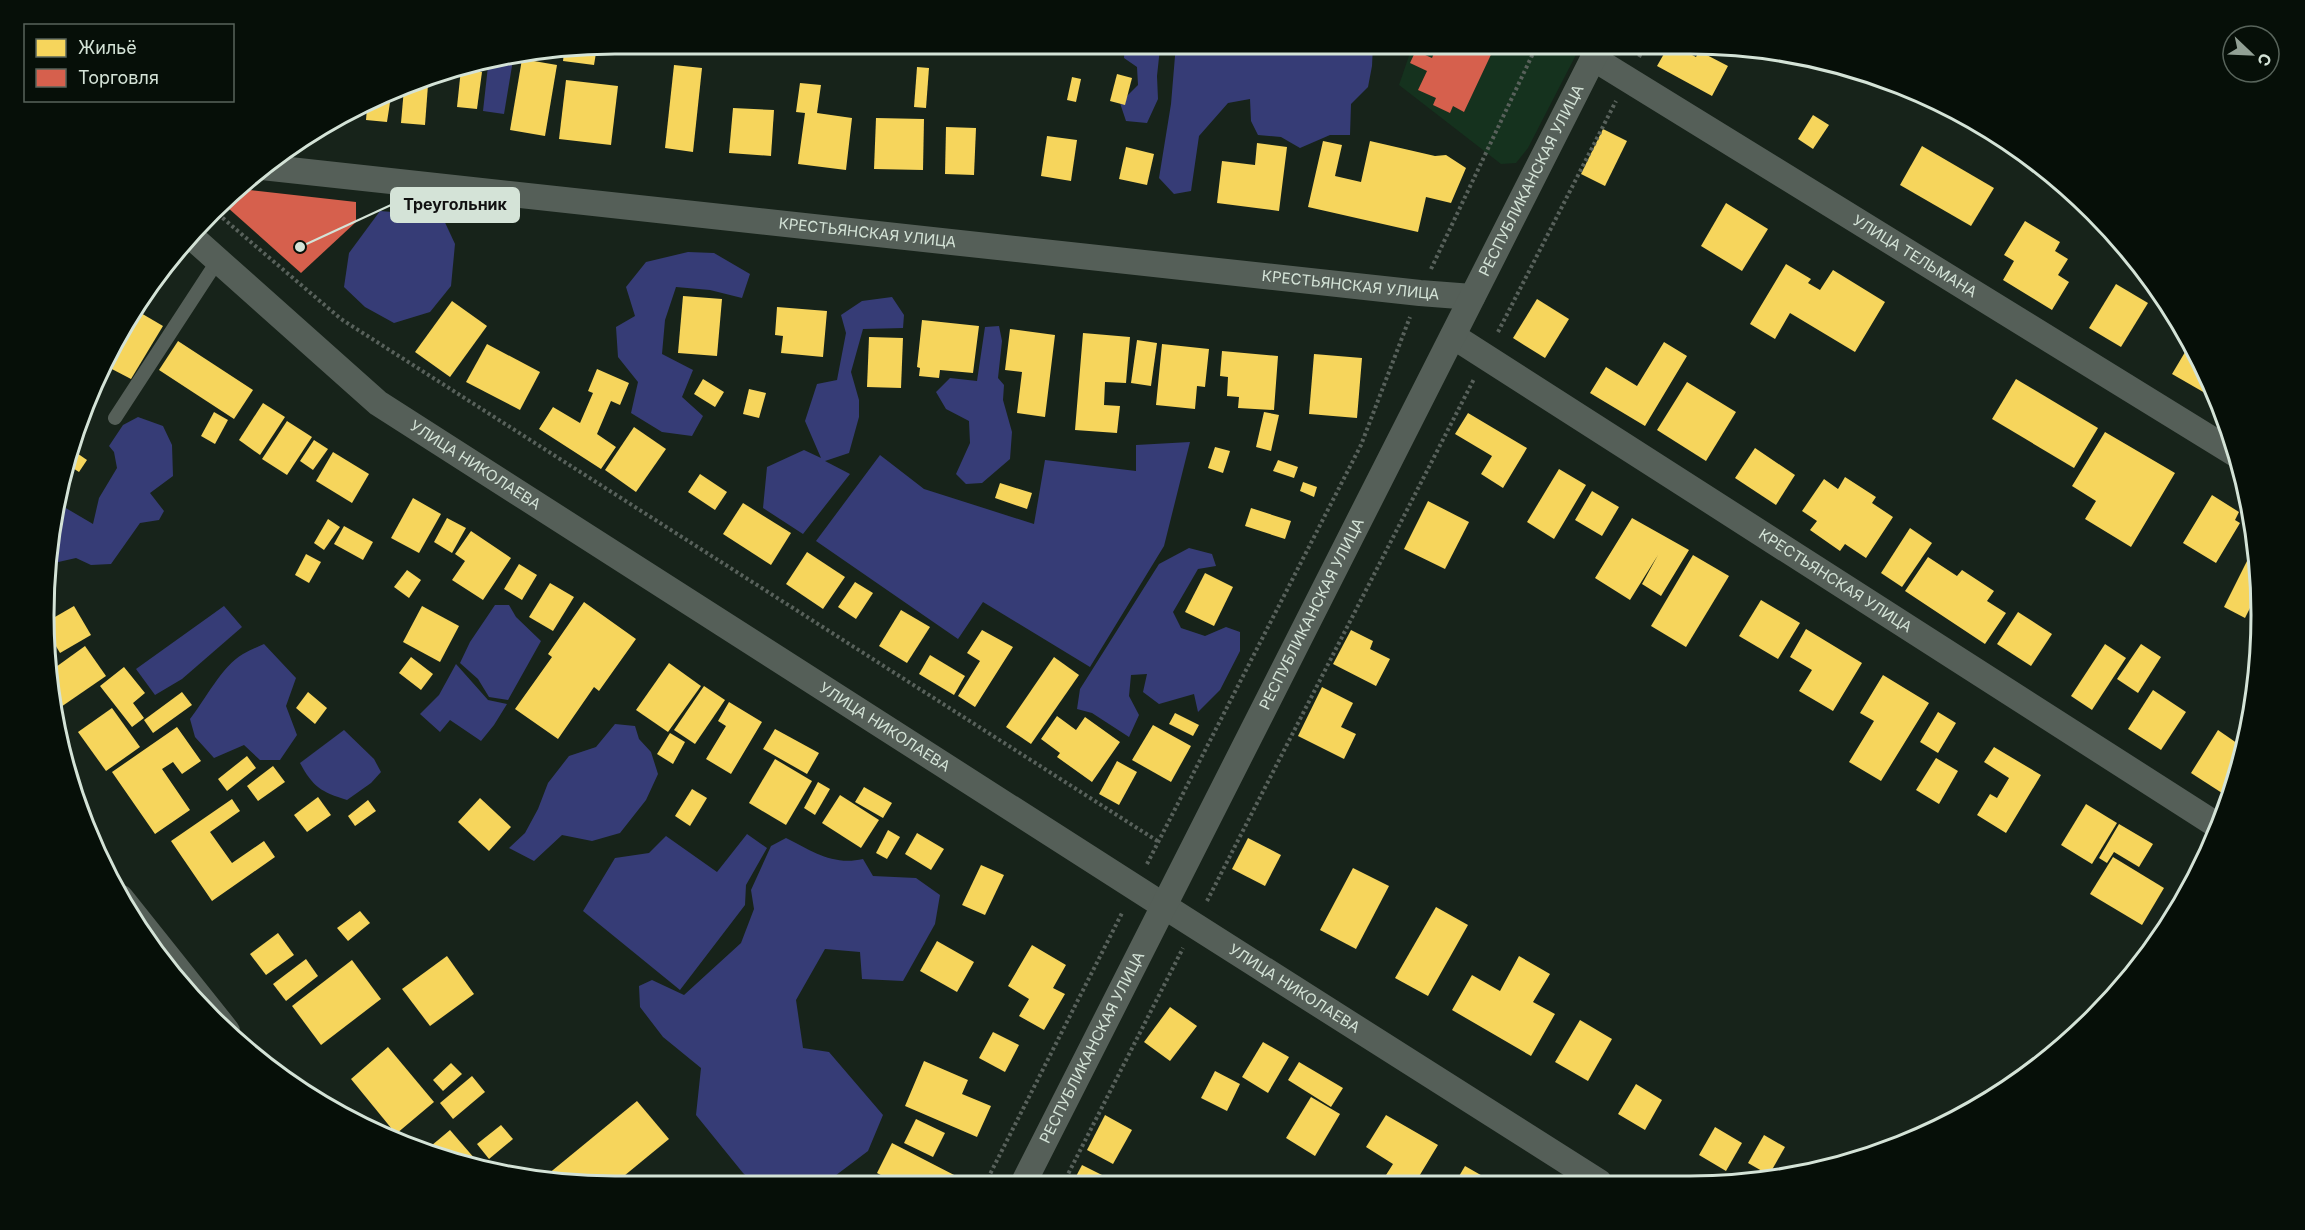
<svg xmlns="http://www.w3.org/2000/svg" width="2305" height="1230" font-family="Inter,sans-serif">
  <rect width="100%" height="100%" fill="#17231a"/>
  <path fill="#15321e" d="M1413,44L1581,45L1528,148L1516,163L1501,164L1399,85Z"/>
  <g fill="#363c76">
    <path d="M1125,44H1157L1160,48L1157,76L1158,99L1147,123L1126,121L1120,103L1138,85L1137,67L1124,58Z"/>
    <path d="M1176,44H1291L1295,48L1319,46L1320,44H1373L1372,66L1368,87L1351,104L1350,135H1330L1300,148L1281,137L1258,135L1251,121L1250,99L1228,103L1199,136L1191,191L1174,194L1159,178L1171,104Z"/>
    <path d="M513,60L504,114L483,111L488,66L485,65Z"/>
    <path d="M380,211L442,216L455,244L451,286L430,312L394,323L365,307L344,287L349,253Z"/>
    <path d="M688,252L714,253L750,274L742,298L710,290L676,287L665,320L662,354L693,370L682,397L703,416L692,436L662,432L631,413L638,382L618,357L616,327L635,316L626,287L646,262Z"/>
    <path d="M892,297L904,315L903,328L863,329L851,372L859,400V417L849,453L825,461L850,474L803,534L763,508L767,467L804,450L821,458L805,421L817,384L837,380L846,333L841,315L862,301Z"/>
    <path d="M999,326L1002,341L998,378L1004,385L1003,400L1012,432L1010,459L982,483L966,484L956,474L970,443L969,421L946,409L936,392L950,378L977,381L985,327Z"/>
    <path d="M138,417L163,426L172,445L173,476L150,493L164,511L159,520L140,523L111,564L91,565L76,558L54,563L59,504L93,524L99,498L117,468L114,452L109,446L123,425Z"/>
    <path d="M1190,442L1164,546L1090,667L983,602L958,639L816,541L880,455L924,489L1034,524L1045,460L1136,471V445Z"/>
    <path d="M1189,548L1212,554L1216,566L1198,569L1173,612L1181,628L1205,636L1226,627L1240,632V651L1220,690L1198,712L1194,694L1159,704L1143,692L1147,674L1131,675L1129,696L1139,715L1129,737L1092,713L1077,709L1080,689L1159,564Z"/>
    <path d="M495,605H509L516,617L541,641L508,700L489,697L478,679L460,663L470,642Z"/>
    <path d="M224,606L242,627L182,679L155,695L136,669Z"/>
    <path d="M264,644L296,678L286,706L297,735L280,760H260L244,745L214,758L195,737L190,719C205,700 222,666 243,654C250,650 257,647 264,644Z"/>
    <path d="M456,664L488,700L507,704L494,725L481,741L450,720L440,732L420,714L439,695Z"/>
    <path d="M615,724L635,726L639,739L651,752L658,774L646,800L620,833L592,841L562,835L534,861L509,848L525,833L538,809L548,783L569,756L596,747Z"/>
    <path d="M344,730L374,759L381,772L371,783L347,800C321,792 313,787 300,763Z"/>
    <path d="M747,834L767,848L746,885L745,905L680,990L583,911L615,858L649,853L666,836L717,872Z"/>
    <path d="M786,838C812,851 833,866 863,859L873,876L916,878L940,895L935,924L903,981L862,979L860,952L825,949L796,1000L803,1048L829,1052L883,1115L868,1151L827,1182L807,1176L804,1185H756L743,1173L696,1115L701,1068L663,1037L640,1007L639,986L652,980L684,995L741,943L754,909L751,890L771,846Z"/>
  </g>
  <g fill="#f6d55c">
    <path d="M1669,45H1673L1696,57L1699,51L1728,66L1712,96L1657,66Z"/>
    <path d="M594,47H597L594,65L563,61L564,52Z"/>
    <path d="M522,59L557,65L545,136L510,130Z"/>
    <path d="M674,65L702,68L693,152L665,148Z"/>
    <path d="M917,67L929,68L926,108L914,107Z"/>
    <path d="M461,69L482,72L477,109L457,107Z"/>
    <path d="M1117,74L1132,78L1125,105L1110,101Z"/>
    <path d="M1072,77L1081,79L1076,102L1067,100Z"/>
    <path d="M566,80L618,86L611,145L559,139Z"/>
    <path d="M800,83L821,85L817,113L852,118L846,170L798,164L805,113L796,112Z"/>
    <path d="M413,84L428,85L425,125L401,123L404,88Z"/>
    <path d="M391,96L387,122L366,120L367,108Z"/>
    <path d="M733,108L774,110L771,156L729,153Z"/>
    <path d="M1813,115L1829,125L1813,149L1798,139Z"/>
    <path d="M876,118L924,119L923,170L874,169Z"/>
    <path d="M946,127L976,128L974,175L945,174Z"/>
    <path d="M1603,129L1627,141L1605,186L1581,174Z"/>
    <path d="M1047,136L1077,140L1071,181L1041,176Z"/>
    <path d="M1323,141L1342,145L1335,176L1361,182L1370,141L1435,156L1446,155L1466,168L1451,203L1426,197L1418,232L1308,207Z"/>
    <path d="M1257,143L1287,147L1279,211L1217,203L1222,161L1255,165Z"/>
    <path d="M1922,146L1994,188L1971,226L1900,185Z"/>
    <path d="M1126,147L1154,154L1147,185L1119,179Z"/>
    <path d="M1726,203L1768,229L1742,271L1701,246Z"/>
    <path d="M2025,221L2060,242L2055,251L2068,259L2058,275L2069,282L2052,310L2003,280L2014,261L2004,255Z"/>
    <path d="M1786,264L1811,279L1808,283L1820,290L1833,270L1885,302L1855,352L1790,313L1775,339L1750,324Z"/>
    <path d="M2116,284L2148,303L2121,347L2089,328Z"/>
    <path d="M683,296L722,299L717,356L678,353Z"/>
    <path d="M1537,299L1569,319L1545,358L1513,338Z"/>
    <path d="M452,301L487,326L450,377L415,352Z"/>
    <path d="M777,307L827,311L823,357L781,353L783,336L775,335Z"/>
    <path d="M134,309L163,326L131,379L108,367Z"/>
    <path d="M922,320L979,326L973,373L940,370L939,378L919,376L920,368L917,367Z"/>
    <path d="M1010,329L1055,335L1045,417L1017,413L1022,372L1005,370Z"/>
    <path d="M1083,333L1130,337L1126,383L1105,382L1104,405L1120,406L1117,433L1075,430Z"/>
    <path d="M869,337L903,338L901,388L867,387Z"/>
    <path d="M1137,340L1157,343L1151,386L1131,383Z"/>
    <path d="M178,341L253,390L234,419L159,370Z"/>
    <path d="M1664,342L1687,356L1645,426L1590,393L1606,367L1637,386Z"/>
    <path d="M2191,342L2210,385L2205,393L2172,374Z"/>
    <path d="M487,344L540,372L520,410L466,382Z"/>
    <path d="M1162,344L1209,349L1205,387L1197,386L1195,409L1156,405Z"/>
    <path d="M1222,351L1278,356L1274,410L1238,408L1239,397L1227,396L1228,377L1220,376Z"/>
    <path d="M1314,354L1362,358L1357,418L1309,414Z"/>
    <path d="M597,369L629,383L620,405L611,401L597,434L616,447L601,469L539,429L553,407L580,423L593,393L588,391Z"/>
    <path d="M703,379L724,392L715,407L694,394Z"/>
    <path d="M2016,379L2098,428L2074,468L1992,419Z"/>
    <path d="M1687,382L1736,412L1706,461L1657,430Z"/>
    <path d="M749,389L766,393L759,418L743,414Z"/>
    <path d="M263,403L285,417L260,455L239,440Z"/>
    <path d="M214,412L228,420L215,444L201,436Z"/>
    <path d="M1264,412L1279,415L1271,451L1256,447Z"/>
    <path d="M1468,413L1527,448L1503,488L1481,474L1492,456L1455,434Z"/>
    <path d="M287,421L312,437L287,475L262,459Z"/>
    <path d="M634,427L666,449L636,492L605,470Z"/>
    <path d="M2105,432L2175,473L2131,547L2085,519L2096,501L2072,486Z"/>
    <path d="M314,440L328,449L313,470L300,461Z"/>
    <path d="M1215,447L1230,451L1223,473L1208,468Z"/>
    <path d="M1755,448L1795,475L1776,505L1735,478Z"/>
    <path d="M71,449L87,460L79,472L65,463Z"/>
    <path d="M333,452L369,474L352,503L316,481Z"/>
    <path d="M1278,460L1298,467L1294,478L1273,471Z"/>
    <path d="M1559,469L1586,485L1554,539L1527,522Z"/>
    <path d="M700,474L727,492L715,510L688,492Z"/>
    <path d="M1845,477L1876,497L1872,503L1893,517L1866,558L1845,544L1840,551L1810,530L1817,521L1802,511L1824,479L1838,489Z"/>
    <path d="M1303,482L1317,487L1314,497L1300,491Z"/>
    <path d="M1000,483L1032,493L1027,509L995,498Z"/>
    <path d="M1592,491L1619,507L1602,536L1575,520Z"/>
    <path d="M2212,495L2239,512L2235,520L2240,523L2216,563L2183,543Z"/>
    <path d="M413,498L441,514L419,553L391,538Z"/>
    <path d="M1428,501L1469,522L1445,569L1404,549Z"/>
    <path d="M743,503L791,533L771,565L723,534Z"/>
    <path d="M1251,508L1291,521L1285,539L1245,526Z"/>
    <path d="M447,518L466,528L452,553L434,542Z"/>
    <path d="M1632,518L1689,550L1661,596L1642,584L1658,555L1630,600L1595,578Z"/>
    <path d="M328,519L340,527L324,550L314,543Z"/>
    <path d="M344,526L373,542L363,560L334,544Z"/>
    <path d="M1910,528L1932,543L1902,587L1881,573Z"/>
    <path d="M471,531L511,558L483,600L452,580L465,561L455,554Z"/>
    <path d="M2253,549L2257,550L2258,592L2245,618L2224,607Z"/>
    <path d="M807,552L845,577L823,609L786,584Z"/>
    <path d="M306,554L321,562L309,583L295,575Z"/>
    <path d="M1693,555L1729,576L1686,647L1651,626Z"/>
    <path d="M1928,557L1957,576L1962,570L1994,591L1987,601L2006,613L1985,644L1905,591Z"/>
    <path d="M519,564L537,575L522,600L504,589Z"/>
    <path d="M407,570L421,580L409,598L394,587Z"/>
    <path d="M1205,573L1233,587L1214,626L1185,612Z"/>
    <path d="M855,582L873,593L856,619L838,607Z"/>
    <path d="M550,583L574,597L553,631L529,617Z"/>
    <path d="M1761,600L1800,623L1778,659L1739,636Z"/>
    <path d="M584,602L636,639L599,691L594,687L558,739L515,709L552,657L548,654Z"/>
    <path d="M74,606L91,635L60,653L47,631L48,621Z"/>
    <path d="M422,606L459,626L440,662L403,642Z"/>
    <path d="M901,610L930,627L907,663L879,646Z"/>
    <path d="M2018,612L2052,634L2031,666L1997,644Z"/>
    <path d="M1806,629L1862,663L1833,711L1799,691L1812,670L1790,657Z"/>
    <path d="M982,630L1013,647L975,707L958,696L980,661L967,653Z"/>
    <path d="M1351,630L1373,641L1370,649L1390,659L1376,686L1333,664Z"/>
    <path d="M2105,644L2126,658L2092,710L2071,696Z"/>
    <path d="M2141,644L2161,657L2138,693L2117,679Z"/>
    <path d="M85,646L106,676L58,709L49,672Z"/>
    <path d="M930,655L965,676L954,695L919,674Z"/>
    <path d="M411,657L433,674L421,690L399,673Z"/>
    <path d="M1054,657L1079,675L1031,744L1006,727Z"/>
    <path d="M669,663L701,686L668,732L636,710Z"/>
    <path d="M124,667L145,693L133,703L144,718L132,727L100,686Z"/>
    <path d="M1883,675L1929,703L1881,781L1849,762L1874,721L1860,713Z"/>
    <path d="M704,686L725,700L695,744L674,730Z"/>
    <path d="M1322,687L1353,703L1341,727L1356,734L1344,759L1298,736Z"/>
    <path d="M2153,690L2186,712L2161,750L2128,729Z"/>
    <path d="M182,692L192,705L153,733L144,720Z"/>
    <path d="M308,692L327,708L315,724L296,708Z"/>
    <path d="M729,702L762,722L731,774L706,759L726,726L718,721Z"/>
    <path d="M112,708L140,747L106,771L78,732Z"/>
    <path d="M1938,712L1956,723L1938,753L1920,742Z"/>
    <path d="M1175,713L1199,725L1193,736L1169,724Z"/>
    <path d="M1057,716L1076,730L1085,717L1120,742L1092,782L1057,757L1060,753L1041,739Z"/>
    <path d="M1153,725L1191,746L1171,782L1132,760Z"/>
    <path d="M177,727L201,761L182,774L173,762L162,769L190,810L155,834L112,772Z"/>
    <path d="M775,729L819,753L807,774L763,749Z"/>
    <path d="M2218,730L2244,748L2242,763L2222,793L2191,773Z"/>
    <path d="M670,733L685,742L673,764L657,754Z"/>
    <path d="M1994,747L2041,775L2006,833L1977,815L1990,794L1997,798L2009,778L1984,762Z"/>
    <path d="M247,756L256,768L227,791L218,779Z"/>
    <path d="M1936,758L1958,771L1939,804L1916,790Z"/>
    <path d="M775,759L812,781L786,825L749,803Z"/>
    <path d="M1117,761L1137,772L1119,805L1099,794Z"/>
    <path d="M273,766L285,782L258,801L247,786Z"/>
    <path d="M818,782L830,789L815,815L804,808Z"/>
    <path d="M864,787L892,803L883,818L855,802Z"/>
    <path d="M692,789L707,798L690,826L675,816Z"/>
    <path d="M840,795L879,820L861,848L822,823Z"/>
    <path d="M318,797L331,815L307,832L294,815Z"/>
    <path d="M480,798L511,827L489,851L458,822Z"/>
    <path d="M232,799L240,811L210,832L232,863L264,841L275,857L212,901L171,841Z"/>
    <path d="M368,800L376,811L355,826L348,816Z"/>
    <path d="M2086,804L2117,823L2092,864L2061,845Z"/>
    <path d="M2119,824L2153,844L2139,867L2114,852L2107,863L2099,858Z"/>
    <path d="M888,830L900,837L887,859L876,853Z"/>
    <path d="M917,833L944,849L931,870L905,854Z"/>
    <path d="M1248,838L1281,855L1265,886L1232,869Z"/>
    <path d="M2113,857L2164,888L2142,925L2090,894Z"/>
    <path d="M981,865L1004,875L985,915L962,905Z"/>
    <path d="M1353,868L1389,886L1356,949L1320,930Z"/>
    <path d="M1436,907L1468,925L1428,996L1395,978Z"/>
    <path d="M360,911L370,923L348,941L337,928Z"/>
    <path d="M278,933L294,955L266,975L250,954Z"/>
    <path d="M937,941L974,962L957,992L920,971Z"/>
    <path d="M1032,945L1066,965L1053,988L1065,994L1044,1030L1019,1016L1029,999L1008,986Z"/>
    <path d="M447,956L474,994L430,1026L402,989Z"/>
    <path d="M1519,956L1550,974L1533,1002L1555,1014L1531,1056L1452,1010L1472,975L1500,991Z"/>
    <path d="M306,959L318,976L286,1001L273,984Z"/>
    <path d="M352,960L381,999L321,1045L292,1006Z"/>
    <path d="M1170,1007L1197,1026L1170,1061L1144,1042Z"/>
    <path d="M1580,1020L1612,1039L1588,1081L1555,1062Z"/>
    <path d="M993,1032L1019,1045L1005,1072L979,1058Z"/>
    <path d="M1263,1042L1289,1057L1268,1093L1242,1077Z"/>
    <path d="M388,1047L434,1102L396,1134L351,1079Z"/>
    <path d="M924,1061L968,1080L962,1094L991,1106L977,1137L905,1106Z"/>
    <path d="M1299,1062L1343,1088L1331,1107L1288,1080Z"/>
    <path d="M451,1063L462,1074L443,1091L433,1080Z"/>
    <path d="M1215,1071L1240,1084L1227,1111L1201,1098Z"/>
    <path d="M472,1076L485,1092L453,1119L440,1103Z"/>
    <path d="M1636,1084L1662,1100L1645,1130L1618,1114Z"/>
    <path d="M1311,1097L1340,1114L1315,1156L1286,1138Z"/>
    <path d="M637,1101L669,1139L613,1185H578L542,1179Z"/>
    <path d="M1105,1115L1132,1130L1113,1164L1087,1150Z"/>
    <path d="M1386,1115L1438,1145L1415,1183H1398L1386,1175L1393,1164L1366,1147Z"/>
    <path d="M916,1119L945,1133L933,1157L904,1143Z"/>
    <path d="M501,1125L513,1139L489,1159L477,1144Z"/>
    <path d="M1715,1127L1742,1143L1726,1171L1699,1155Z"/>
    <path d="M450,1130L482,1167L480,1169L467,1167L425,1151Z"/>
    <path d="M1764,1135L1785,1147L1769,1175L1748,1163Z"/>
    <path d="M892,1143L958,1177L954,1184H885L888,1179L877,1173Z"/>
    <path d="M1082,1165L1108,1178L1105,1184H1072Z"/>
    <path d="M1465,1166L1493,1182L1455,1183Z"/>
  </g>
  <g fill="#d6604d">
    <path d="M1438,44H1496L1464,112L1453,106L1450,113L1433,105L1436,98L1418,90L1427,71L1410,63L1417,48L1424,52L1423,54L1432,58Z"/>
    <path d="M241,189L356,202V222L301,273L227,207Z"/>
  </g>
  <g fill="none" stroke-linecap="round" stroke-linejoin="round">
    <g stroke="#58615b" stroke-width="4" stroke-dasharray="3 3" stroke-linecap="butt">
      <path d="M1639,57L1645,45"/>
      <path d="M218,214L341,319L1159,842"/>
      <path d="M1431,269L1537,45"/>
      <path d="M1498,332L1616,101"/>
      <path d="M1147,864L1361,445L1410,317"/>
      <path d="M1207,901L1474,379"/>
      <path d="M985,1184L1123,911"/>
      <path d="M1063,1184L1183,948"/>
    </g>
    <path stroke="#555f58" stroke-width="14" d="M115,418L218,260"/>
    <g stroke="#555f58" stroke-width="26">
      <path id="s1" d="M1593,58L2237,455"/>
      <path id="s2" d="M262,167L1420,293L1472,297"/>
      <path id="s3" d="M194,239L378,403L1164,906L1599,1182"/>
      <path id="s4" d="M1453,336L2218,826"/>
      <path d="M121,898L227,1031"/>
      <path id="s5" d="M1023,1184L1600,45"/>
    </g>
  </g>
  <g text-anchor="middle" stroke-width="6" stroke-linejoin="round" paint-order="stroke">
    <g font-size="15" fill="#d4e3d7" stroke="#060f08">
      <text dy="5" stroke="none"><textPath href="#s5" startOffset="1125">РЕСПУБЛИКАНСКАЯ УЛИЦА</textPath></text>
      <text dy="5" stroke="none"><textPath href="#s2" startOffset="609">КРЕСТЬЯНСКАЯ УЛИЦА</textPath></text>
      <text dy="5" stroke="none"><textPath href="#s1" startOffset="378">УЛИЦА ТЕЛЬМАНА</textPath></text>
      <text dy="5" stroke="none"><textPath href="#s2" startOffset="1095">КРЕСТЬЯНСКАЯ УЛИЦА</textPath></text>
      <text dy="5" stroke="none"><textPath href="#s3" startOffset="362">УЛИЦА НИКОЛАЕВА</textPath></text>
      <text dy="5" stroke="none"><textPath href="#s4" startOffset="454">КРЕСТЬЯНСКАЯ УЛИЦА</textPath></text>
      <text dy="5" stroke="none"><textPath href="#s5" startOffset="639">РЕСПУБЛИКАНСКАЯ УЛИЦА</textPath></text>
      <text dy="5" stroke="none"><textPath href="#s3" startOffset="848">УЛИЦА НИКОЛАЕВА</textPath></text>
      <text dy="5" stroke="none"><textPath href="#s3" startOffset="1334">УЛИЦА НИКОЛАЕВА</textPath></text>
      <text dy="5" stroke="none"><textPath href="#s5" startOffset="153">РЕСПУБЛИКАНСКАЯ УЛИЦА</textPath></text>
    </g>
  </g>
  <path d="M0 0H2305V1230H0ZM615 54H1690A561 561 0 0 1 2251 615V615A561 561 0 0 1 1690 1176H615A561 561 0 0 1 54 615V615A561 561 0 0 1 615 54Z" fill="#060f08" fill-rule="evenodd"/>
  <path fill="none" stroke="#d4e3d7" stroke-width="3" d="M615 54H1690A561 561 0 0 1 2251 615V615A561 561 0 0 1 1690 1176H615A561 561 0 0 1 54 615V615A561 561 0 0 1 615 54Z"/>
  <path fill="none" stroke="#d4e3d7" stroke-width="2" d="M300 247L391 205"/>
  <circle fill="#d4e3d7" stroke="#060f08" stroke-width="2" cx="300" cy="247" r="6"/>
  <rect fill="#d4e3d7" stroke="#d4e3d7" stroke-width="2" x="391" y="188" width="128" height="34" rx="6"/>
  <g font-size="16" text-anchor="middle" font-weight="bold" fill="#111">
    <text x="455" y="210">Треугольник</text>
  </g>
  <rect x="24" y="24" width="210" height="78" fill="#060f08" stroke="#58645b" stroke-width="1.5"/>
  <rect x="36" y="39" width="30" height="18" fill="#f6d55c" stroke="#58645b" stroke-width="1.5"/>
  <text x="78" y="54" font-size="18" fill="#d4e3d7">Жильё</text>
  <rect x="36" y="69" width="30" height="18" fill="#d6604d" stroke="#58645b" stroke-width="1.5"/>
  <text x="78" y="84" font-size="18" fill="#d4e3d7">Торговля</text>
  <g transform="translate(2251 54) rotate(113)"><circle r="28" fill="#060f08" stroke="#58645b" stroke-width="1.5"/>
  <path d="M0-4.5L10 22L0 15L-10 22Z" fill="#92a095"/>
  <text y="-9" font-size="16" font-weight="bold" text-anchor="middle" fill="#d4e3d7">С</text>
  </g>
</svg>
